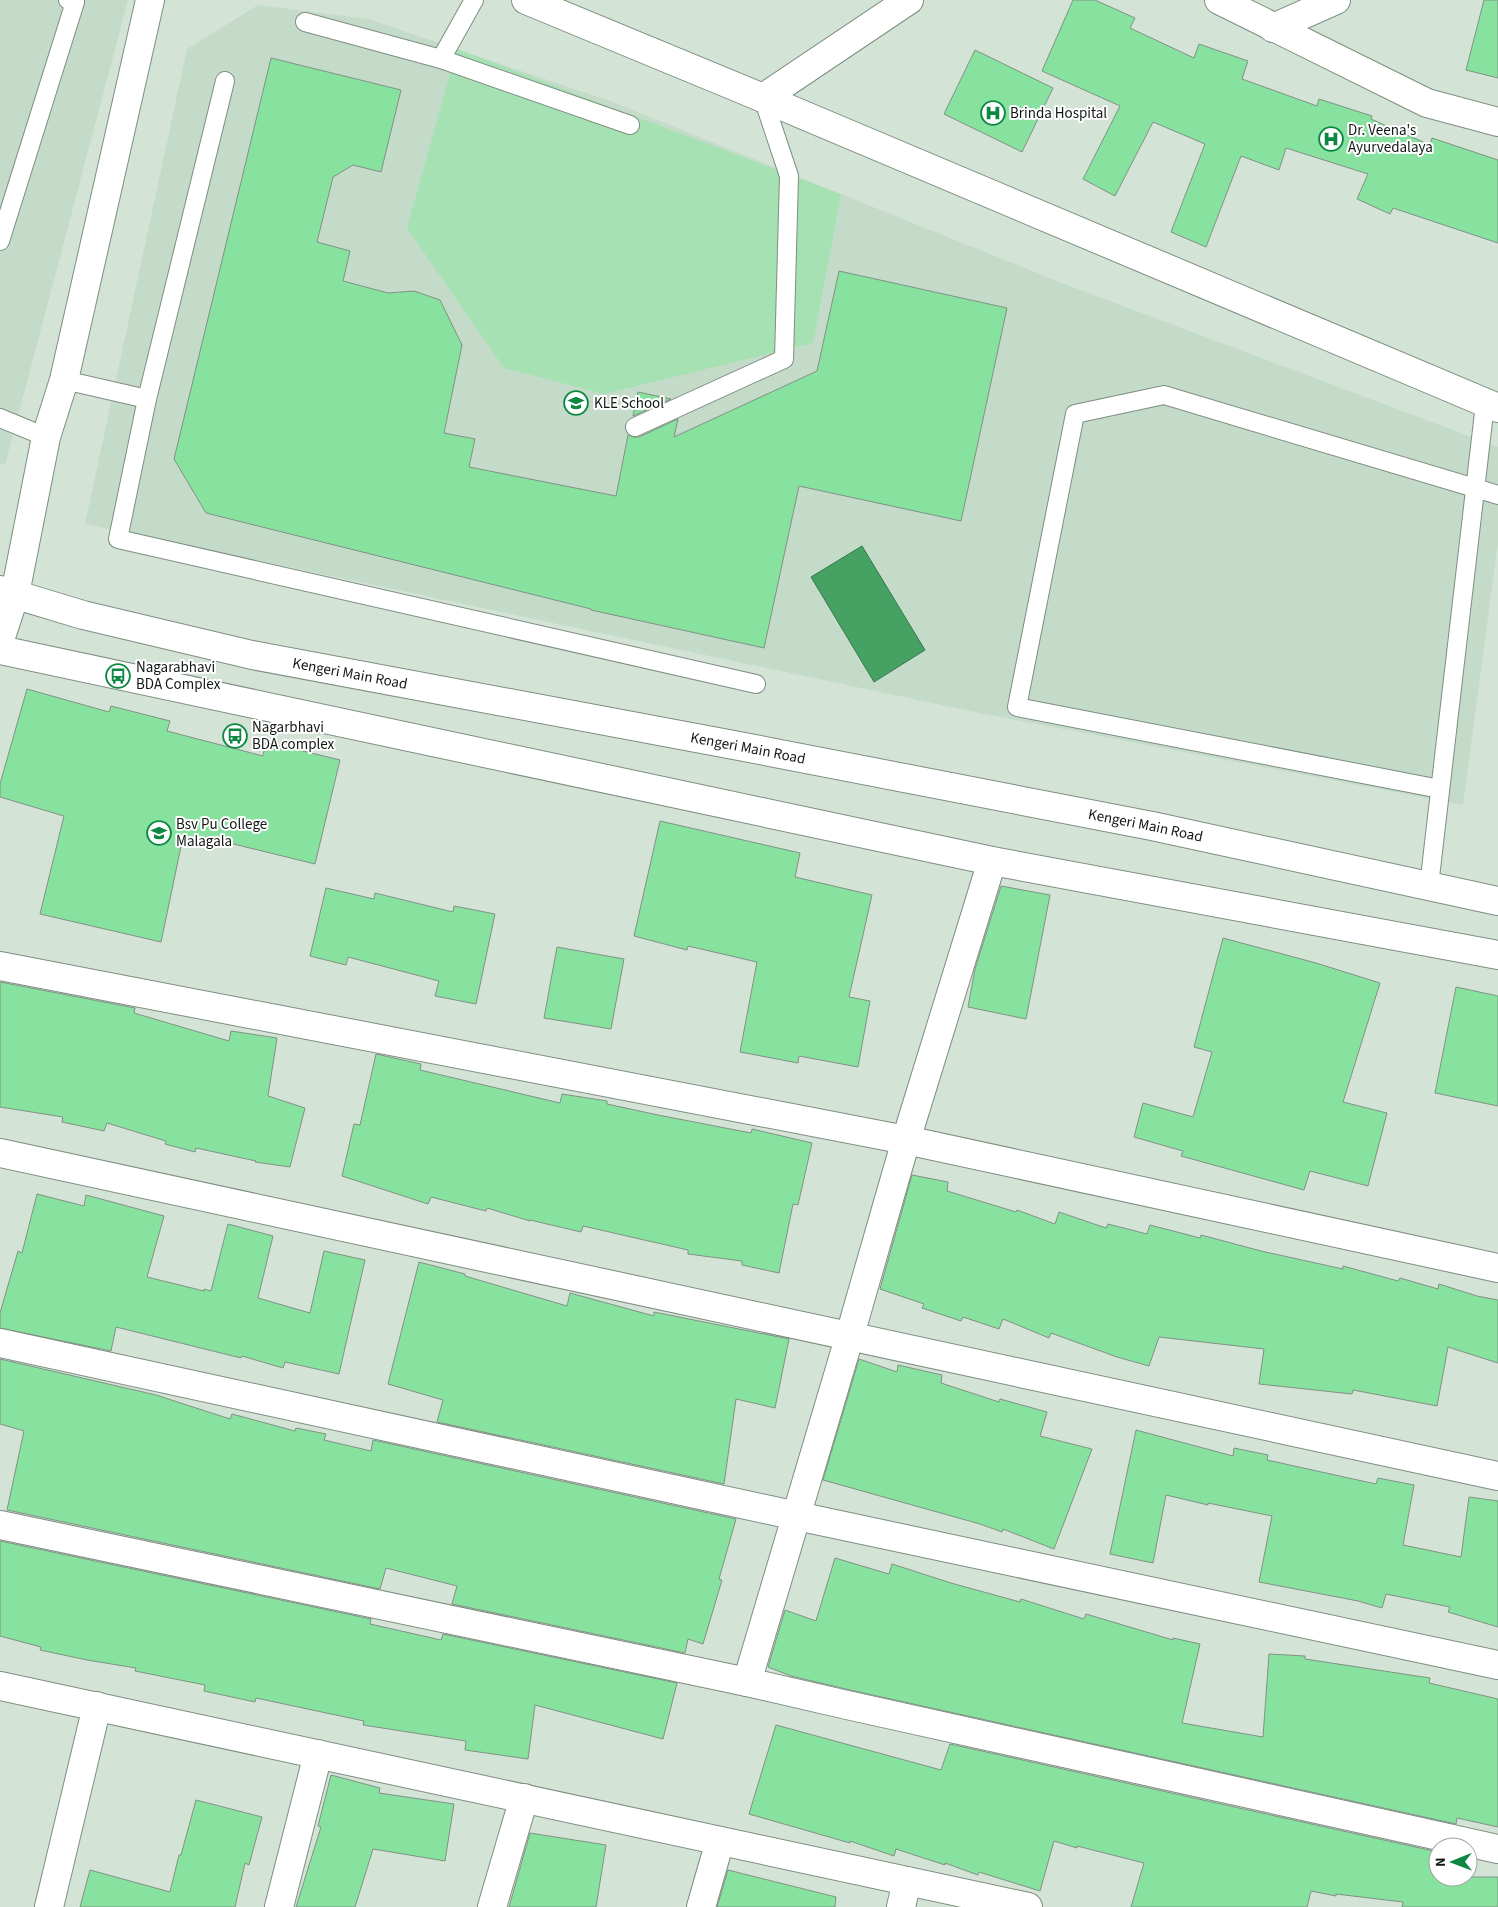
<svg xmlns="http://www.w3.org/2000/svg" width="1498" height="1907" font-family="'Source Sans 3',sans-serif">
  <rect width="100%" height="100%" fill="#d3e4d7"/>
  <g fill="#c4dbc9">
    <path d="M0,0H128L5,465L0,464Z"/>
    <path d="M258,5L368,19L610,101L1062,283L1498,447V542L1463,805L984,714L85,524L187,49Z"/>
  </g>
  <path fill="#a6e1b3" d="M457,49L841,194L813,343L604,394L504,368L407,228Z"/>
  <path fill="#46a262" stroke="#36794a" d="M862,546L925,650L874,682L811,577Z"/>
  <g fill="#86e29e" stroke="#829185">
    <path d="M1073,0H1095L1135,18L1130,28L1194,58L1199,44L1248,61L1242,79L1317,106L1319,99L1372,116L1371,119L1430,145L1432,138L1498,160V243L1393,208L1390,214L1357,199L1368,174L1286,148L1279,170L1241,156L1206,247L1171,232L1205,144L1153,122L1115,196L1083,179L1120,106L1042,71Z"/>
    <path d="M1484,0H1498V78L1466,70Z"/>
    <path d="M975,50L1053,88L1022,152L944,114Z"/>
    <path d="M271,58L401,90L381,172L353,165L333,177L317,242L350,251L343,281L388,293L414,291L440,300L462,345L444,433L475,439L469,467L616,496L628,435L634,437H639L678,419L674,437L817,371L839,271L1007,308L961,521L799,486L764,648L591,610V609L206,513L174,459Z"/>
    <path d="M638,392L671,399L633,416Z"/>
    <path d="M27,689L109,712L111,706L170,721L167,731L263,756L266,742L340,760L315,864L205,837L204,843L183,837L161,942L40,914L64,816L0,797V784Z"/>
    <path d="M660,821L800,853L795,877L872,895L849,997L870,1001L858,1067L799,1056L798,1063L740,1052L757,962L688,946L687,950L634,936Z"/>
    <path d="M1001,886L1050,895L1026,1019L968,1007L975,969Z"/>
    <path d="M326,888L374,899L375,893L453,912L454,906L495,914L476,1004L435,996L439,981L348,957L346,965L310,956Z"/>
    <path d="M1223,938L1316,963L1380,983L1343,1102L1387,1113L1368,1186L1310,1171L1304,1190L1181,1156L1183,1151L1134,1137L1143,1103L1193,1117L1212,1052L1194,1047Z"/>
    <path d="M557,947L624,959L611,1029L544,1018Z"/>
    <path d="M0,982L135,1008L134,1013L229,1041L231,1031L277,1038L268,1096L305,1108L290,1167L255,1162L256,1161L196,1148L195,1152L165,1144L166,1141L107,1123L104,1131L62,1122L63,1117L0,1107Z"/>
    <path d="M1456,987L1498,996V1106L1435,1093Z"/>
    <path d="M376,1054L421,1064L420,1070L560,1103L562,1094L607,1101V1104L658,1115L751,1133L752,1129L812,1143L798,1205L793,1204L779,1273L742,1265V1261L688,1254V1250L583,1226L581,1232L530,1220V1221L487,1208L486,1211L431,1197L428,1204L342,1176L354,1124L360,1125Z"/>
    <path d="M912,1175L948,1182L947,1191L1016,1212L1017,1210L1055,1224L1059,1212L1106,1228L1108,1224L1147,1234L1150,1225L1200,1238L1201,1235L1261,1251L1343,1269V1266L1398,1281L1400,1278L1438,1289L1439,1284L1477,1296L1498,1300V1363L1448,1347L1437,1406L1353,1390L1352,1394L1259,1384L1264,1349L1159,1337L1149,1366L1117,1357L1051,1333L1049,1338L1003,1319L999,1329L963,1317L961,1321L922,1308L924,1304L880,1289Z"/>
    <path d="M37,1194L84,1206L86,1195L164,1216L147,1277L204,1291V1289L211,1291L228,1224L273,1236L258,1298L310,1313L324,1251L365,1260L339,1374L285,1362L283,1368L242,1356L241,1358L116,1327L111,1351L0,1328V1313L18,1251L22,1253Z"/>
    <path d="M419,1262L465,1274V1276L567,1306L570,1293L654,1316V1312L789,1339L775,1408L736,1399L724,1484L437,1422L443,1400L388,1384Z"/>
    <path d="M0,1359L156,1395L230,1419L232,1414L295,1431L296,1428L326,1434L324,1440L371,1451L373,1440L736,1519L719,1579L722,1580L703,1644L688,1639L685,1653L452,1604L457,1586L386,1568L380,1589L7,1510L24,1431L0,1424Z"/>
    <path d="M859,1359L897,1372L898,1365L942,1375L941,1383L999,1402L1000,1399L1047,1412L1040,1436L1092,1449L1054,1549L1003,1529L1002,1532L980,1524L823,1480Z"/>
    <path d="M1136,1430L1233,1456L1234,1448L1268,1455L1267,1460L1376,1484L1378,1478L1414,1485L1403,1545L1461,1557L1469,1497L1498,1501V1627L1448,1612L1450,1607L1386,1594L1382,1608L1358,1601L1259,1582L1272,1516L1208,1503V1505L1166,1495L1153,1563L1110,1554Z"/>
    <path d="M0,1541L371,1619L370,1624L441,1640L443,1634L677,1683L663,1739L535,1705L528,1759L465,1750L466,1741L363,1725L364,1721L256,1698L255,1702L204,1691L205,1685L135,1671L136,1668L87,1660L40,1650L41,1647L0,1636Z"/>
    <path d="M835,1558L889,1574L892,1564L951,1583L1020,1602L1021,1599L1084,1619L1086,1614L1173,1640V1638L1200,1644L1182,1723L1263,1737L1269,1654L1305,1656V1659L1430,1678L1429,1683L1498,1699V1827L1457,1818L1456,1824L850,1690L791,1676L768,1667L785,1610L816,1621Z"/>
    <path d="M776,1725L941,1770L950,1744L1438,1852V1877H1498V1907H1402L1403,1902L1336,1894V1896L1311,1891L1307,1907H1131L1144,1863L1077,1846V1848L1054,1841L1040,1891L979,1872L978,1875L945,1863V1865L896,1849L894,1856L850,1841V1843L749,1814Z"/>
    <path d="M331,1775L380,1788L379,1793L454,1804L445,1861L373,1849L355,1907H296L321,1827L318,1826Z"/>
    <path d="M196,1800L262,1817L249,1865L245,1863L235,1907H80L90,1870L170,1892L179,1855H181Z"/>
    <path d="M530,1833L606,1845L596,1907H509Z"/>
    <path d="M728,1870L836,1897L835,1907H717Z"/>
  </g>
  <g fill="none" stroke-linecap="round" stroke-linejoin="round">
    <g stroke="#7e8e81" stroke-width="20">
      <g id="lane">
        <path d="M305,22L441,59L474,0"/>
        <path d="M441,59L630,125"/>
        <path d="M0,241L75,2L68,0"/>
        <path d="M64,380L147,399L118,539L756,684"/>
        <path d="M147,399L225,81"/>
        <path d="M0,418L46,437"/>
        <path d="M635,427L784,359L789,176L763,98"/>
        <path d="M1440,789L1017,707L1075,414L1164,395L1498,495"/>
        <path d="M1429,886L1485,404"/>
      </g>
    </g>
    <g stroke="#7e8e81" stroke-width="30">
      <g id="street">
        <path d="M526,0L763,98L1498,408"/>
        <path d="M1219,0L1427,103L1498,122"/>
        <path d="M1273,28L1336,0"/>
        <path d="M763,98L909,0"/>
        <path d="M15,594L46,437L64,380L150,0"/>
        <path d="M0,966L906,1140L1498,1268"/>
        <path d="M0,1153L1498,1476"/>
        <path d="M0,1343L797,1516L1498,1665"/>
        <path d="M0,1525L747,1682L847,1705L1498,1849"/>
        <path d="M747,1682L850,1335L906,1140L992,861"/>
        <path d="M0,1686L1028,1907"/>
        <path d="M49,1907L97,1706"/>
        <path d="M279,1907L318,1754"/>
        <path d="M492,1907L524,1798"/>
        <path d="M701,1907L720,1841"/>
        <path d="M901,1907L907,1881"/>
      </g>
    </g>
    <g stroke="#7e8e81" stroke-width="30">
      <path id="secondary" d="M0,640L15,594"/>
    </g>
    <g stroke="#7e8e81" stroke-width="30">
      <g id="primary">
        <path id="s1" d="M0,590L83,615L252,655L739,746L1152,826L1498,901"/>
        <path d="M0,650L992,861L1498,955"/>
      </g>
    </g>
    <use href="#lane" stroke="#fff" stroke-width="18"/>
    <use href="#street" stroke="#fff" stroke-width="28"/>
    <use href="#secondary" stroke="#fff" stroke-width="28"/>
    <use href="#primary" stroke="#fff" stroke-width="28"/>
  </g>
  <defs>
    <g id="hospital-ring" transform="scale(1.25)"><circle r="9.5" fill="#fff" stroke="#0d8842" stroke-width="1.5"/><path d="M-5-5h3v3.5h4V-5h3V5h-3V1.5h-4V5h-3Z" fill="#0d8842"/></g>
    <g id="school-ring" transform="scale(1.25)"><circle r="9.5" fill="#fff" stroke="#0d8842" stroke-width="1.5"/><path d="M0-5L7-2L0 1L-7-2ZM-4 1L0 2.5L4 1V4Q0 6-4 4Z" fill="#0d8842"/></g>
    <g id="bus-ring" transform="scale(1.25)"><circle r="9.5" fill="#fff" stroke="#0d8842" stroke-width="1.5"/><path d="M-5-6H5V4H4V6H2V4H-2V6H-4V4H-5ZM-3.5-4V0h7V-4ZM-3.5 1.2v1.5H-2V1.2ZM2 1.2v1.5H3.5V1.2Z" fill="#0d8842"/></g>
    <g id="university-ring" transform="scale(1.25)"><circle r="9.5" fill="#fff" stroke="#0d8842" stroke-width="1.5"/><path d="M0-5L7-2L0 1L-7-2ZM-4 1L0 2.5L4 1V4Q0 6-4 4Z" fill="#0d8842"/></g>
  </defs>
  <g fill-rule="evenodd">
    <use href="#hospital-ring" x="993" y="113"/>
    <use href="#hospital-ring" x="1331" y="139"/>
    <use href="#school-ring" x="576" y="403"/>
    <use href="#bus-ring" x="118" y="676"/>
    <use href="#bus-ring" x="235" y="736"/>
    <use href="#university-ring" x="159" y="833"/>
  </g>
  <g text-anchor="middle" stroke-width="4" stroke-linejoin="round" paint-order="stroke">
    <g font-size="15" fill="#121813" stroke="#fff" text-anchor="start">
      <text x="1010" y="118">Brinda Hospital</text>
      <text x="1348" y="135">Dr. Veena's<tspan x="1348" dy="17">Ayurvedalaya</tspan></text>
      <text x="594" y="408">KLE School</text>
      <text x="136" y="672">Nagarabhavi<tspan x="136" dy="17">BDA Complex</tspan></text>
      <text x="252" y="732">Nagarbhavi<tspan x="252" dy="17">BDA complex</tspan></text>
      <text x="176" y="829">Bsv Pu College<tspan x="176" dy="17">Malagala</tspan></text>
    </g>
    <g font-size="15" fill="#121813" stroke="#fff">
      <text dy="5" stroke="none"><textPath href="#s1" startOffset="360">Kengeri Main Road</textPath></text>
      <text dy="5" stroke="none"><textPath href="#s1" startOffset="765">Kengeri Main Road</textPath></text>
      <text dy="5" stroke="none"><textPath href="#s1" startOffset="1170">Kengeri Main Road</textPath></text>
    </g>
  </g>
  <g transform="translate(1453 1862) rotate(269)"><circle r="24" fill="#ffffff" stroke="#a0a3a1"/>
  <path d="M0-4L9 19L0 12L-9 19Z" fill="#0d8842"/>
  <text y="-8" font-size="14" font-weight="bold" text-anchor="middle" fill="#121813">N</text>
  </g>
</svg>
